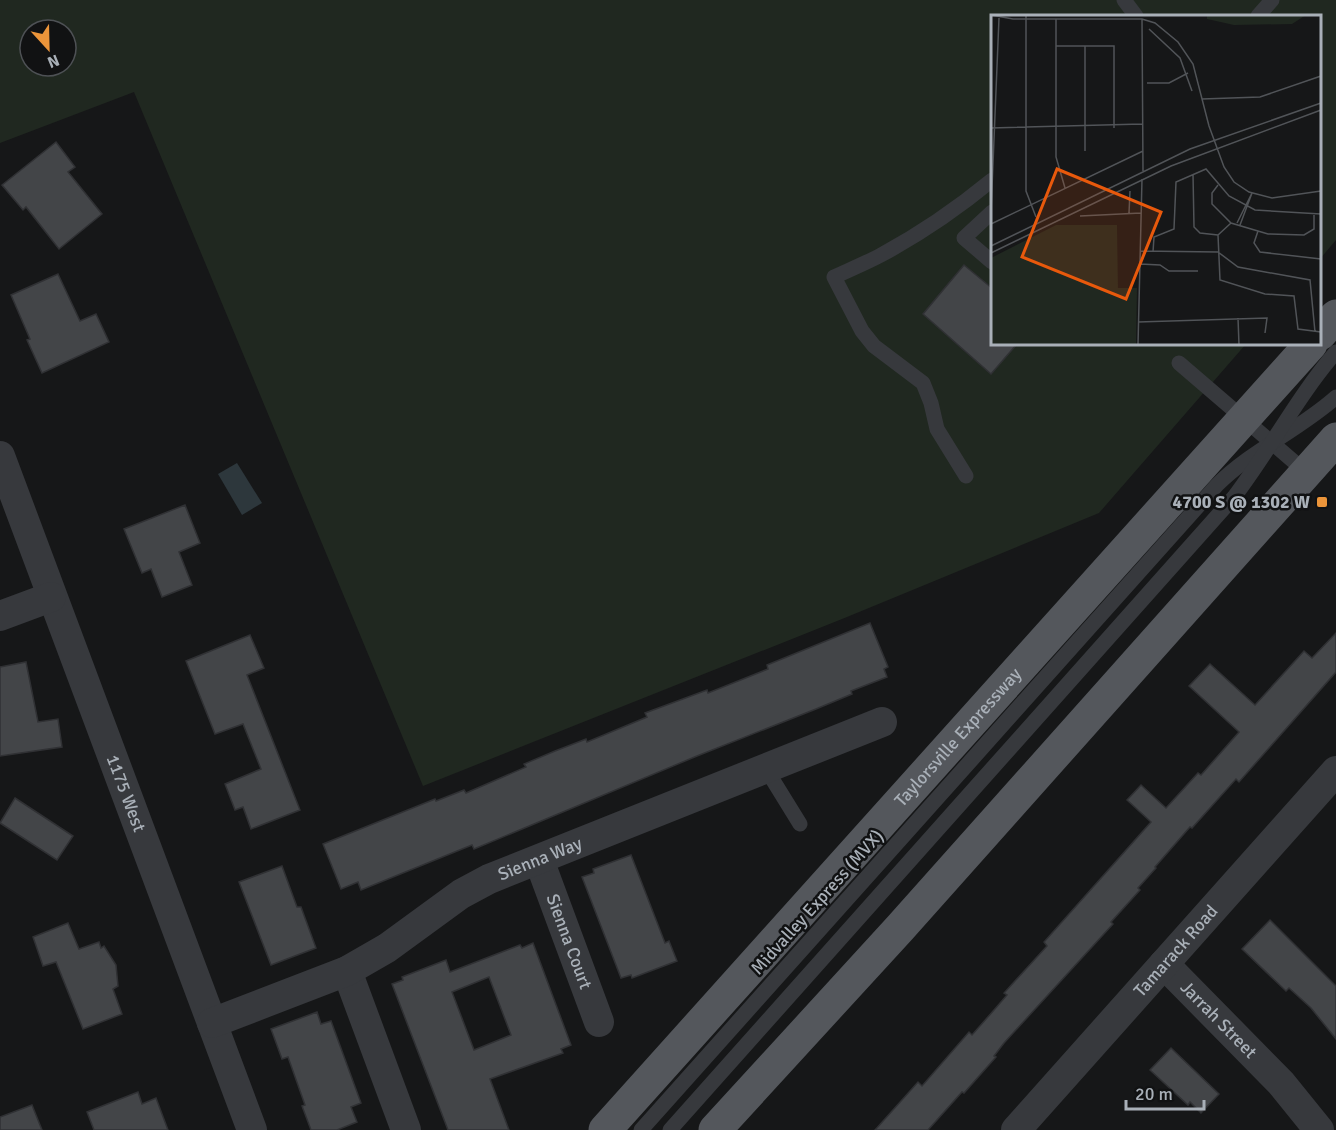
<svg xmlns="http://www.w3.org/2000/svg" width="1336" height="1130" font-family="Signika,sans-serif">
  <rect width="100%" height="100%" fill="#161718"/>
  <path fill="#202820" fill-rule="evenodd" d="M0,0H1336V240L1320,259V16H992V344H1246L1099,513L847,617L423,786L134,92L0,143ZM30,30H66V66H30Z"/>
  <path fill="#2d373c" d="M237,463L262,503L242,515L218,474Z"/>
  <g fill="#434548" stroke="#303134" stroke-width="1.5" fill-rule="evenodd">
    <path d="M56,142L75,167L68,172L102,214L59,249L26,207L23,210L2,185Z"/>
    <path d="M964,265L993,289V344H1017L991,374L923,314Z"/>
    <path d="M58,274L80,321L96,314L109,342L42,373L27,340L30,339L11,295Z"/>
    <path d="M185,505L200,543L179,552L192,585L162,597L151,569L142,573L124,529Z"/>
    <path d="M870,623L888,667L884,669L887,677L851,691L852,694L816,709L697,756L474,849L472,845L361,890L358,882L341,889L323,844L435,799L436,801L464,790L466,793L526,767L524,764L555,751L586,739L587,742L647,717L645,713L707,690L708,693L768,669L767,665Z"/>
    <path d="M1336,633V672L1239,782L1236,779L1192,828L1190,827L1155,867L1156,868L1138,888L1140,890L1111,922L1113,924L1004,1043L994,1056L996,1057L964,1093L962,1092L928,1130H875L918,1082L922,1086L969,1032L972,1035L994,1010L1007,995L1004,993L1047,946L1044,942L1151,822L1127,800L1141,785L1166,808L1198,773L1201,775L1239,732L1189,686L1210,664L1255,705L1304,651L1312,658Z"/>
    <path d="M250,635L264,668L247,675L300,810L251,829L243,807L235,810L225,784L261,769L243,724L215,734L186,661Z"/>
    <path d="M26,662L38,722L58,719L62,747L0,756V667Z"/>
    <path d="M15,798L73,836L57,860L0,823Z"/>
    <path d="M631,855L665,943L669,941L677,961L632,978L631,975L621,978L582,877L594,873L593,869Z"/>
    <path d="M282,866L297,907H301L316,948L271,965L239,882Z"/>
    <path d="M1270,920L1336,986V1039L1311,1008L1289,988L1286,991L1242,949Z"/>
    <path d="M68,923L79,949L99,942L101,948L104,946L116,965L118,986L113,989L122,1014L83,1029L56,962L43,966L33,937Z"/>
    <path d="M533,943L571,1045L561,1049L563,1053L490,1079L509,1130H448L392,984L403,980L402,977L446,960L450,972L520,945L522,948ZM489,977L511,1035L474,1050L452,992Z"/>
    <path d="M317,1012L321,1024L331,1021L361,1103L351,1107L357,1122L337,1130H311L302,1106L305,1105L288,1057L282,1059L271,1029Z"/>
    <path d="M1171,1048L1219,1094L1201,1113L1190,1102L1188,1105L1150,1070Z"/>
    <path d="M138,1092L142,1104L156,1098L168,1130H94L87,1112Z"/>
    <path d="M32,1105L42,1130H0V1117Z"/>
  </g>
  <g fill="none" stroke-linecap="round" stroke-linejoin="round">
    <g stroke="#37393d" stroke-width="15">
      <path d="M1124,0L1136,16"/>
      <path d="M1258,16L1272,0"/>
      <path d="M992,212L964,238L992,262"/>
      <path d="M1179,363L1307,473"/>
      <path d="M966,476L937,429L931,403L923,383L874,346L862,331L834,277C849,270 866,263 881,255C920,234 958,208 992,180"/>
      <path d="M766,769L800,824"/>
      <path d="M641,1130L1217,485C1252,450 1299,430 1336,397"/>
      <path d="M670,1130L1234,497C1270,450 1297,397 1336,352"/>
    </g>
    <g stroke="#37393d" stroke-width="30">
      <path id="s1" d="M0,456L252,1130"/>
      <path d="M0,616L51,597"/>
      <path id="s2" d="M539,860L599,1022"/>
      <path id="s3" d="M1164,964L1281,1083L1319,1130"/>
      <path d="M347,971L406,1130"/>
      <path id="s4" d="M212,1023L347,971L387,948L461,894L489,879L882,722"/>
      <path id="s5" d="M1016,1130L1336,771"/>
    </g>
    <g stroke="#54575c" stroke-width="33">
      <path d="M1320,334L1336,316"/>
      <path id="s6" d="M605,1130L1311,344"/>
      <path d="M715,1130L900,928L1336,439"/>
    </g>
  </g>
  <rect fill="#ec953a" stroke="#111213" stroke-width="2" x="1316" y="496" width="12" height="12" rx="3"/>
  <g text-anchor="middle" stroke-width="5" stroke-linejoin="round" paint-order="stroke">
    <g font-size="18" font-weight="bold" fill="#a9b0b8" stroke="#111213" text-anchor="end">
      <text x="1310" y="508">4700 S @ 1302 W</text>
    </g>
    <g font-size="18" fill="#a9b0b8" stroke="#111213">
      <text dy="6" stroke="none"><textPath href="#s6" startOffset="528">Taylorsville Expressway</textPath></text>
      <text dy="6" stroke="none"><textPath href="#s1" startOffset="360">1175 West</textPath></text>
      <text dy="6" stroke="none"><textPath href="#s4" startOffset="369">Sienna Way</textPath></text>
      <text transform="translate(817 902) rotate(-48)" y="6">Midvalley Express (MVX)</text>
      <text dy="6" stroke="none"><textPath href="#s2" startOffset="87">Sienna Court</textPath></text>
      <text dy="6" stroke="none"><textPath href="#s5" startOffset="240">Tamarack Road</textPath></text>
      <text dy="6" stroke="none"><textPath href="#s3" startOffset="78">Jarrah Street</textPath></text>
    </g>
  </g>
  <g transform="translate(991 15)">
    <rect width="330" height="330" fill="#161718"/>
    <path d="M216,0H315L301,9L243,10L216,4ZM65,210H126L127,273H146L145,330H0V243Z" fill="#202820"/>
    <path fill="none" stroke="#515458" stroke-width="1.5" d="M0,0L22,4H151L164,8L187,27L202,49L218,111L233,152L243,167L258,177L281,183L330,176M35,0V176L45,202M65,4V142L74,173M151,4L152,156M158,14L189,43L201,76M65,31H123V113M94,31V136M156,68H178L197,58M211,84L269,82L330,61M0,113L151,109M202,159L203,212L209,218L227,220M227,170L221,178V189L240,208L277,219L313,220L323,214V200M0,197L8,3M138,198L139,176M89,201L150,198M240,208L227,220L229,265L274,279L303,281L307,314L330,317M246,208L261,178M0,209L152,136M249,210L261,178M267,216L263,228L269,237L330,244M0,231L199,134L330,88M149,236L227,237M162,237L163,222L183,214L185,167L215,154L238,181L264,195L330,199M227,237L247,252L319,265L324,317M0,238L180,151L330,95M149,249L169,250L178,256H207M247,303L248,330M147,307L276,303L274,318M147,330L151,164"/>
    <path fill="#e8590c" fill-opacity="0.15" stroke="#e8590c" stroke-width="3" d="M66,154L170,197L135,284L31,242Z"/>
    <rect width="330" height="330" fill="none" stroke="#a9b0b8" stroke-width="3"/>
  </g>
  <g transform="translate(48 48) rotate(158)"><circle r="28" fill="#111213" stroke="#4e5155" stroke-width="1.5"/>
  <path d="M0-4.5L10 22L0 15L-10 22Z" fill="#ec953a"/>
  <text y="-9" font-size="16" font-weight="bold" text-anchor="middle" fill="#a9b0b8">N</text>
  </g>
  <path d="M1126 1100v9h78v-9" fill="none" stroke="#a9b0b8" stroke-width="3"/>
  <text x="1135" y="1100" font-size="18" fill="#a9b0b8" stroke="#111213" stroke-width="4.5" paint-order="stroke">20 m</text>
</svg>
